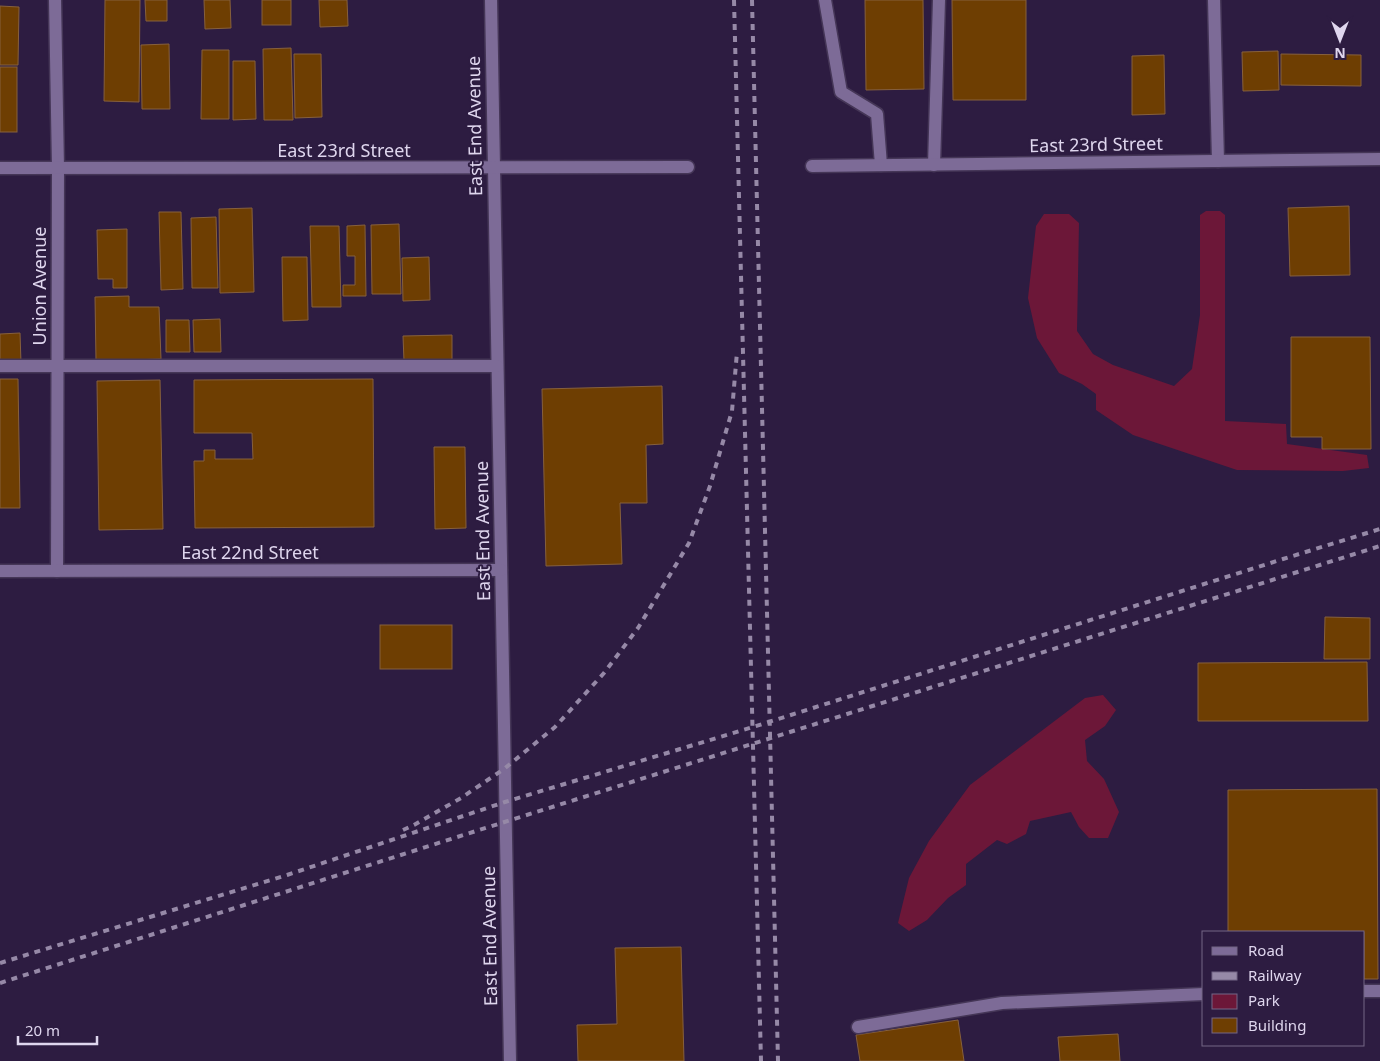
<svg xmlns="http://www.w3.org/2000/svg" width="1380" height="1061" font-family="'Noto Sans',sans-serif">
  <rect width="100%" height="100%" fill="#2d1c41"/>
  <g fill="#6c1738">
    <path d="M1206,211H1220L1225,215V421L1286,424L1287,444L1367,455L1369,468L1343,471L1237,470L1133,435L1096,410V394L1082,384L1059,373L1037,338L1028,298L1036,226L1044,214H1069L1079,223L1077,331L1093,354L1113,365L1174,386L1192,369L1200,315V215Z"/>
    <path d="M1103,695L1116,710L1105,726L1085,740L1087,761L1104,779L1119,812L1108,838H1089L1079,827L1071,812L1030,821L1026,834L1007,844L997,840L966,864V885L948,898L927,920L909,931L898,923L909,878L929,841L970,785L1085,698Z"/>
  </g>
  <g fill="#6e3e02" stroke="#86603d">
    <path d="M105,0H140L139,102L104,101Z"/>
    <path d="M145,0H167V21H146Z"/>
    <path d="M204,0H230L231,28L205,29Z"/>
    <rect x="262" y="0" width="29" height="25"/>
    <path d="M319,0H347L348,26L320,27Z"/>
    <path d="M865,0H923L924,89L866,90Z"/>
    <path d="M952,0H1026V100H953Z"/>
    <path d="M0,6L19,7L18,65H0Z"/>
    <path d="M169,44L170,109H142L141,45Z"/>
    <path d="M291,48L293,120H264L263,49Z"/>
    <path d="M202,50H229V119H201Z"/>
    <path d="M1278,51L1279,90L1243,91L1242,52Z"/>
    <path d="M294,54H321L322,117L295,118Z"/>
    <path d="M1281,54L1361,55V86L1281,85Z"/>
    <path d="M1164,55L1165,114L1132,115V56Z"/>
    <path d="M233,61H255L256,119L233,120Z"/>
    <rect x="0" y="67" width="17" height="65"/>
    <path d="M1349,206L1350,275L1290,276L1288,208Z"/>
    <path d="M252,208L254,292L220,293L219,209Z"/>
    <path d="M159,212H181L183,289L161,290Z"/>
    <path d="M216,217L218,288H192L191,218Z"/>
    <path d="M399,224L401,294H372L371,225Z"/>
    <path d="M365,225L366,296H343V285H355V256H347V226Z"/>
    <path d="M310,226H339L341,307H312Z"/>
    <path d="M127,229V288H113V279H98L97,230Z"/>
    <path d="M282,257H307L308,320L283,321Z"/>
    <path d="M429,257L430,300L403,301L402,258Z"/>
    <path d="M129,296V307H159L161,359L96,361L95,297Z"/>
    <path d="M220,319L221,352H194L193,320Z"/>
    <path d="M166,320H189L190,352H166Z"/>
    <path d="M20,333L21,363H0V334Z"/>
    <path d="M452,335V360L404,361L403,336Z"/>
    <path d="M1291,337H1370L1371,449H1322V437H1291Z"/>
    <path d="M0,379H18L20,508H0Z"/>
    <path d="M373,379L374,527L195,528L194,461H204V450H215V459H253L252,433H194V380Z"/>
    <path d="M160,380L163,529L99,530L97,381Z"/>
    <path d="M662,386L663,444L646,445L647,503H620L622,564L546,566L542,389Z"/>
    <path d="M434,447H465L466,528L435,529Z"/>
    <path d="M1325,617L1370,618V659H1324Z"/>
    <rect x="380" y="625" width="72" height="44"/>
    <path d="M1367,662L1368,721H1198V663Z"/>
    <path d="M1377,789L1378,979H1364V932H1228V790Z"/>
    <path d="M681,947L684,1061H578L577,1025L617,1024L615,948Z"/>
    <path d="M958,1020L964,1061H860L856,1035Z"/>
    <path d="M1118,1034L1120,1061H1060L1058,1037Z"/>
  </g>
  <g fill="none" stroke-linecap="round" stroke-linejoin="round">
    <g stroke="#453657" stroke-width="15">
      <g id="minor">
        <path d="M55,0L58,168L57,571"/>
        <path d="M491,0L510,1061"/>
        <path d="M825,0L841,92L877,114L881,165"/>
        <path d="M1214,0L1218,161"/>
        <path d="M934,165L939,0"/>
        <path d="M812,166L1380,159"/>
        <path d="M0,168L688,167"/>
        <path d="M0,366H497"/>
        <path d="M0,571L501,570"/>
        <path d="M1364,991H1380"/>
        <path d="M858,1027L1002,1003L1204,994"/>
      </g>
    </g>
    <use href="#minor" stroke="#7d6b97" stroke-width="12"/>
    <g stroke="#9689a7" stroke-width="4" stroke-dasharray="6 6" stroke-linecap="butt">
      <path d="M734,0L761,1061"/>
      <path d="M752,0L778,1061"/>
      <path d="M403,830L414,825L461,798L504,769L555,727L604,673L638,628L689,543L710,486L732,411L737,352"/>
      <path d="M0,963L287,875L505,802L753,727L1283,559L1380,529"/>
      <path d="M0,983L476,831L1380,546"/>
    </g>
  </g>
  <g text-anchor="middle" stroke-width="4" stroke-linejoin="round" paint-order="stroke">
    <g font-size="18" fill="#dfd6ee" stroke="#2d1c41">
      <text transform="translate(475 126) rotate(-91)" y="6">East End Avenue</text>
      <text transform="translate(1096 145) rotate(-1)" y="6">East 23rd Street</text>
      <text x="344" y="157">East 23rd Street</text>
      <text transform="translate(40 286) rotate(-90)" y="6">Union Avenue</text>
      <text transform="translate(483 531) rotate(-91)" y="6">East End Avenue</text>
      <text x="250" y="559">East 22nd Street</text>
      <text transform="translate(490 936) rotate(-91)" y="6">East End Avenue</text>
    </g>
  </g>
  <rect x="1202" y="931" width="162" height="115" fill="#2d1c41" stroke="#746686"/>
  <rect x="1212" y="947" width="25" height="8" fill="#7d6b97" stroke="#746686"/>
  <text x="1248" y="956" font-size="15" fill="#dfd6ee">Road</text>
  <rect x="1212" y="972" width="25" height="8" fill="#9689a7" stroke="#746686"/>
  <text x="1248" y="981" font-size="15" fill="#dfd6ee">Railway</text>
  <rect x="1212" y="994" width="25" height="15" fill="#6c1738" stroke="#746686"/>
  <text x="1248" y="1006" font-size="15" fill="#dfd6ee">Park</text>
  <rect x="1212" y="1018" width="25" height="15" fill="#6e3e02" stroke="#746686"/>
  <text x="1248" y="1031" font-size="15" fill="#dfd6ee">Building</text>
  <g transform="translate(1340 40) rotate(180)" stroke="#2d1c41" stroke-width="4" paint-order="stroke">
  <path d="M0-4L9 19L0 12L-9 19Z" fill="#dfd6ee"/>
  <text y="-8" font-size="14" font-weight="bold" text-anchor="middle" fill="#dfd6ee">N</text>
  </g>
  <path d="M18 1036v8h79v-8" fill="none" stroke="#dfd6ee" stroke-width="2.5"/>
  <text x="25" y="1036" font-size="15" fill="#dfd6ee" stroke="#2d1c41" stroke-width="4" paint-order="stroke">20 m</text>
</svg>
